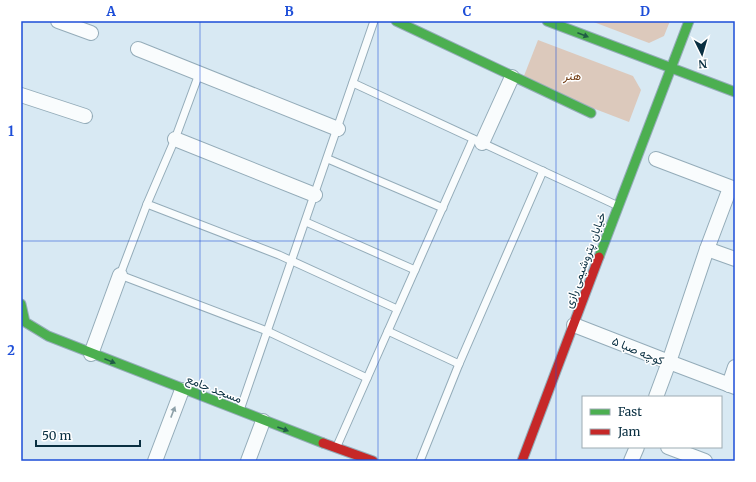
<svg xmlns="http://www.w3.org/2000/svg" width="756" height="482" font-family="Merriweather,Vazirmatn,serif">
  <rect width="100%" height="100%" fill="#d8e9f3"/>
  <g fill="#dcc9bc">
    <path d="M591,21H670L664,36L649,43Z"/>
    <path d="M538,40L633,76L641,90L629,122L522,81Z"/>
  </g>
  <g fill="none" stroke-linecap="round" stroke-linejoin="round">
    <g stroke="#94acb9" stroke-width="9">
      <g id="lane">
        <path d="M199,74L175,139L147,204L279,255L397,309"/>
        <path d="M353,83L616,205"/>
        <path d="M328,159L443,208"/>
        <path d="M147,204L120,275L267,331L367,378"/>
        <path d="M306,222L415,270"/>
        <path d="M388,331L459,364"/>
        <path d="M240,410L374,21"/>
        <path d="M337,446L473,139"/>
        <path d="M420,461L459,364L543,171"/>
      </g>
    </g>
    <g stroke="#94acb9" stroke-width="16">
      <g id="street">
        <path d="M58,21L91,33"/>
        <path d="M138,49L338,129"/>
        <path d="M21,95L85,116"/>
        <path d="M175,139L315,195"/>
        <path d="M482,143L512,77"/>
        <path d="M656,159L735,189"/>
        <path d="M730,188L707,249L735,259"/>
        <path d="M707,249L669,362L735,387"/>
        <path d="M574,325L669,362L656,397"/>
        <path d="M91,354L120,275"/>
        <path d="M729,385L735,367"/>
        <path d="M668,447L705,461"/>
        <path d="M155,461L182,390"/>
        <path d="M248,461L263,421"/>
        <path d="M631,461L637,447"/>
      </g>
    </g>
    <g stroke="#94acb9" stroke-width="11">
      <g id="fast">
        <path d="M396,21L591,113"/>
        <path d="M547,21L735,92"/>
        <path d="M599,257L689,21"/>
        <path d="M21,304L25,322L48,336L323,443"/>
      </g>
    </g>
    <g stroke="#94acb9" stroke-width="11">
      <g id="jam">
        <path d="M323,443L373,461"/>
        <path d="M522,461L599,257"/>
      </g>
    </g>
    <use href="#lane" stroke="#f9fcfd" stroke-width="7"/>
    <use href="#street" stroke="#f9fcfd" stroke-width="14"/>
    <use href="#fast" stroke="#4caf50" stroke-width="9"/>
    <use href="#jam" stroke="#c62828" stroke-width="9"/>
  </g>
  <defs><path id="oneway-solid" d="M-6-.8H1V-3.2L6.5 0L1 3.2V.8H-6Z"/></defs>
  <g fill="#205c46">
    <use href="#oneway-solid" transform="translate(583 35) rotate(21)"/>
    <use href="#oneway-solid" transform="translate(110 361) rotate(22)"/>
    <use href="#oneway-solid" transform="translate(283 429) rotate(20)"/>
  </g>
  <use fill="#8da0a8" href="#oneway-solid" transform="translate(173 412) rotate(-69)"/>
  <path fill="none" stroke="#1d4ed8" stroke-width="1" stroke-opacity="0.55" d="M200,21V461M378,21V461M556,21V461M21,241H735"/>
  <g text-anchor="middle" stroke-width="3" stroke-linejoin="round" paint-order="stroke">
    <g font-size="12" font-style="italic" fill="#754018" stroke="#fff">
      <text x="572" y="80">هنر</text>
    </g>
    <g font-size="12" fill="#092f41" stroke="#fff">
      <text transform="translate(585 260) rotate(-70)" y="4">خیابان پتروشیمی رازی</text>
      <text transform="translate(638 351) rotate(23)" y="4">کوچه صبا ۵</text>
      <text transform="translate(214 389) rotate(21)" y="4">مسجد جامع</text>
    </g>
  </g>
  <rect width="756" height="482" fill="none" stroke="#ffffff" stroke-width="44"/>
  <rect x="582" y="396" width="140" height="52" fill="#ffffff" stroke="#9dacb3"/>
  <rect x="590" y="409" width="20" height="6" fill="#4caf50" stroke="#9dacb3"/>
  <text x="618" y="416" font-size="12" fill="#092f41">Fast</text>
  <rect x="590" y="429" width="20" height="6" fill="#c62828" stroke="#9dacb3"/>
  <text x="618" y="436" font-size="12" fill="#092f41">Jam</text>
  <g transform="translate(702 54) rotate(175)" stroke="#ffffff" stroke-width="3" paint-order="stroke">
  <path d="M0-3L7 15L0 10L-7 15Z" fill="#092f41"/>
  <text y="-6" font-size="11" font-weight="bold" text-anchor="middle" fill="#092f41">N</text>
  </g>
  <path d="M36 440v6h104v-6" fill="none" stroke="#092f41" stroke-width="2"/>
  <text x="42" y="440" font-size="12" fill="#092f41" stroke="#ffffff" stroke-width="3" paint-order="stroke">50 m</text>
  <rect x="22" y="22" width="712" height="438" fill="none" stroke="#1d4ed8" stroke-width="1.5"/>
  <g font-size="13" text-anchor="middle" font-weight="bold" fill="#1d4ed8">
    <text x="111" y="16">A</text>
    <text x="289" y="16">B</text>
    <text x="467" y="16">C</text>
    <text x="645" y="16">D</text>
    <text x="11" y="136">1</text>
    <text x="11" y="355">2</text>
  </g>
</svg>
